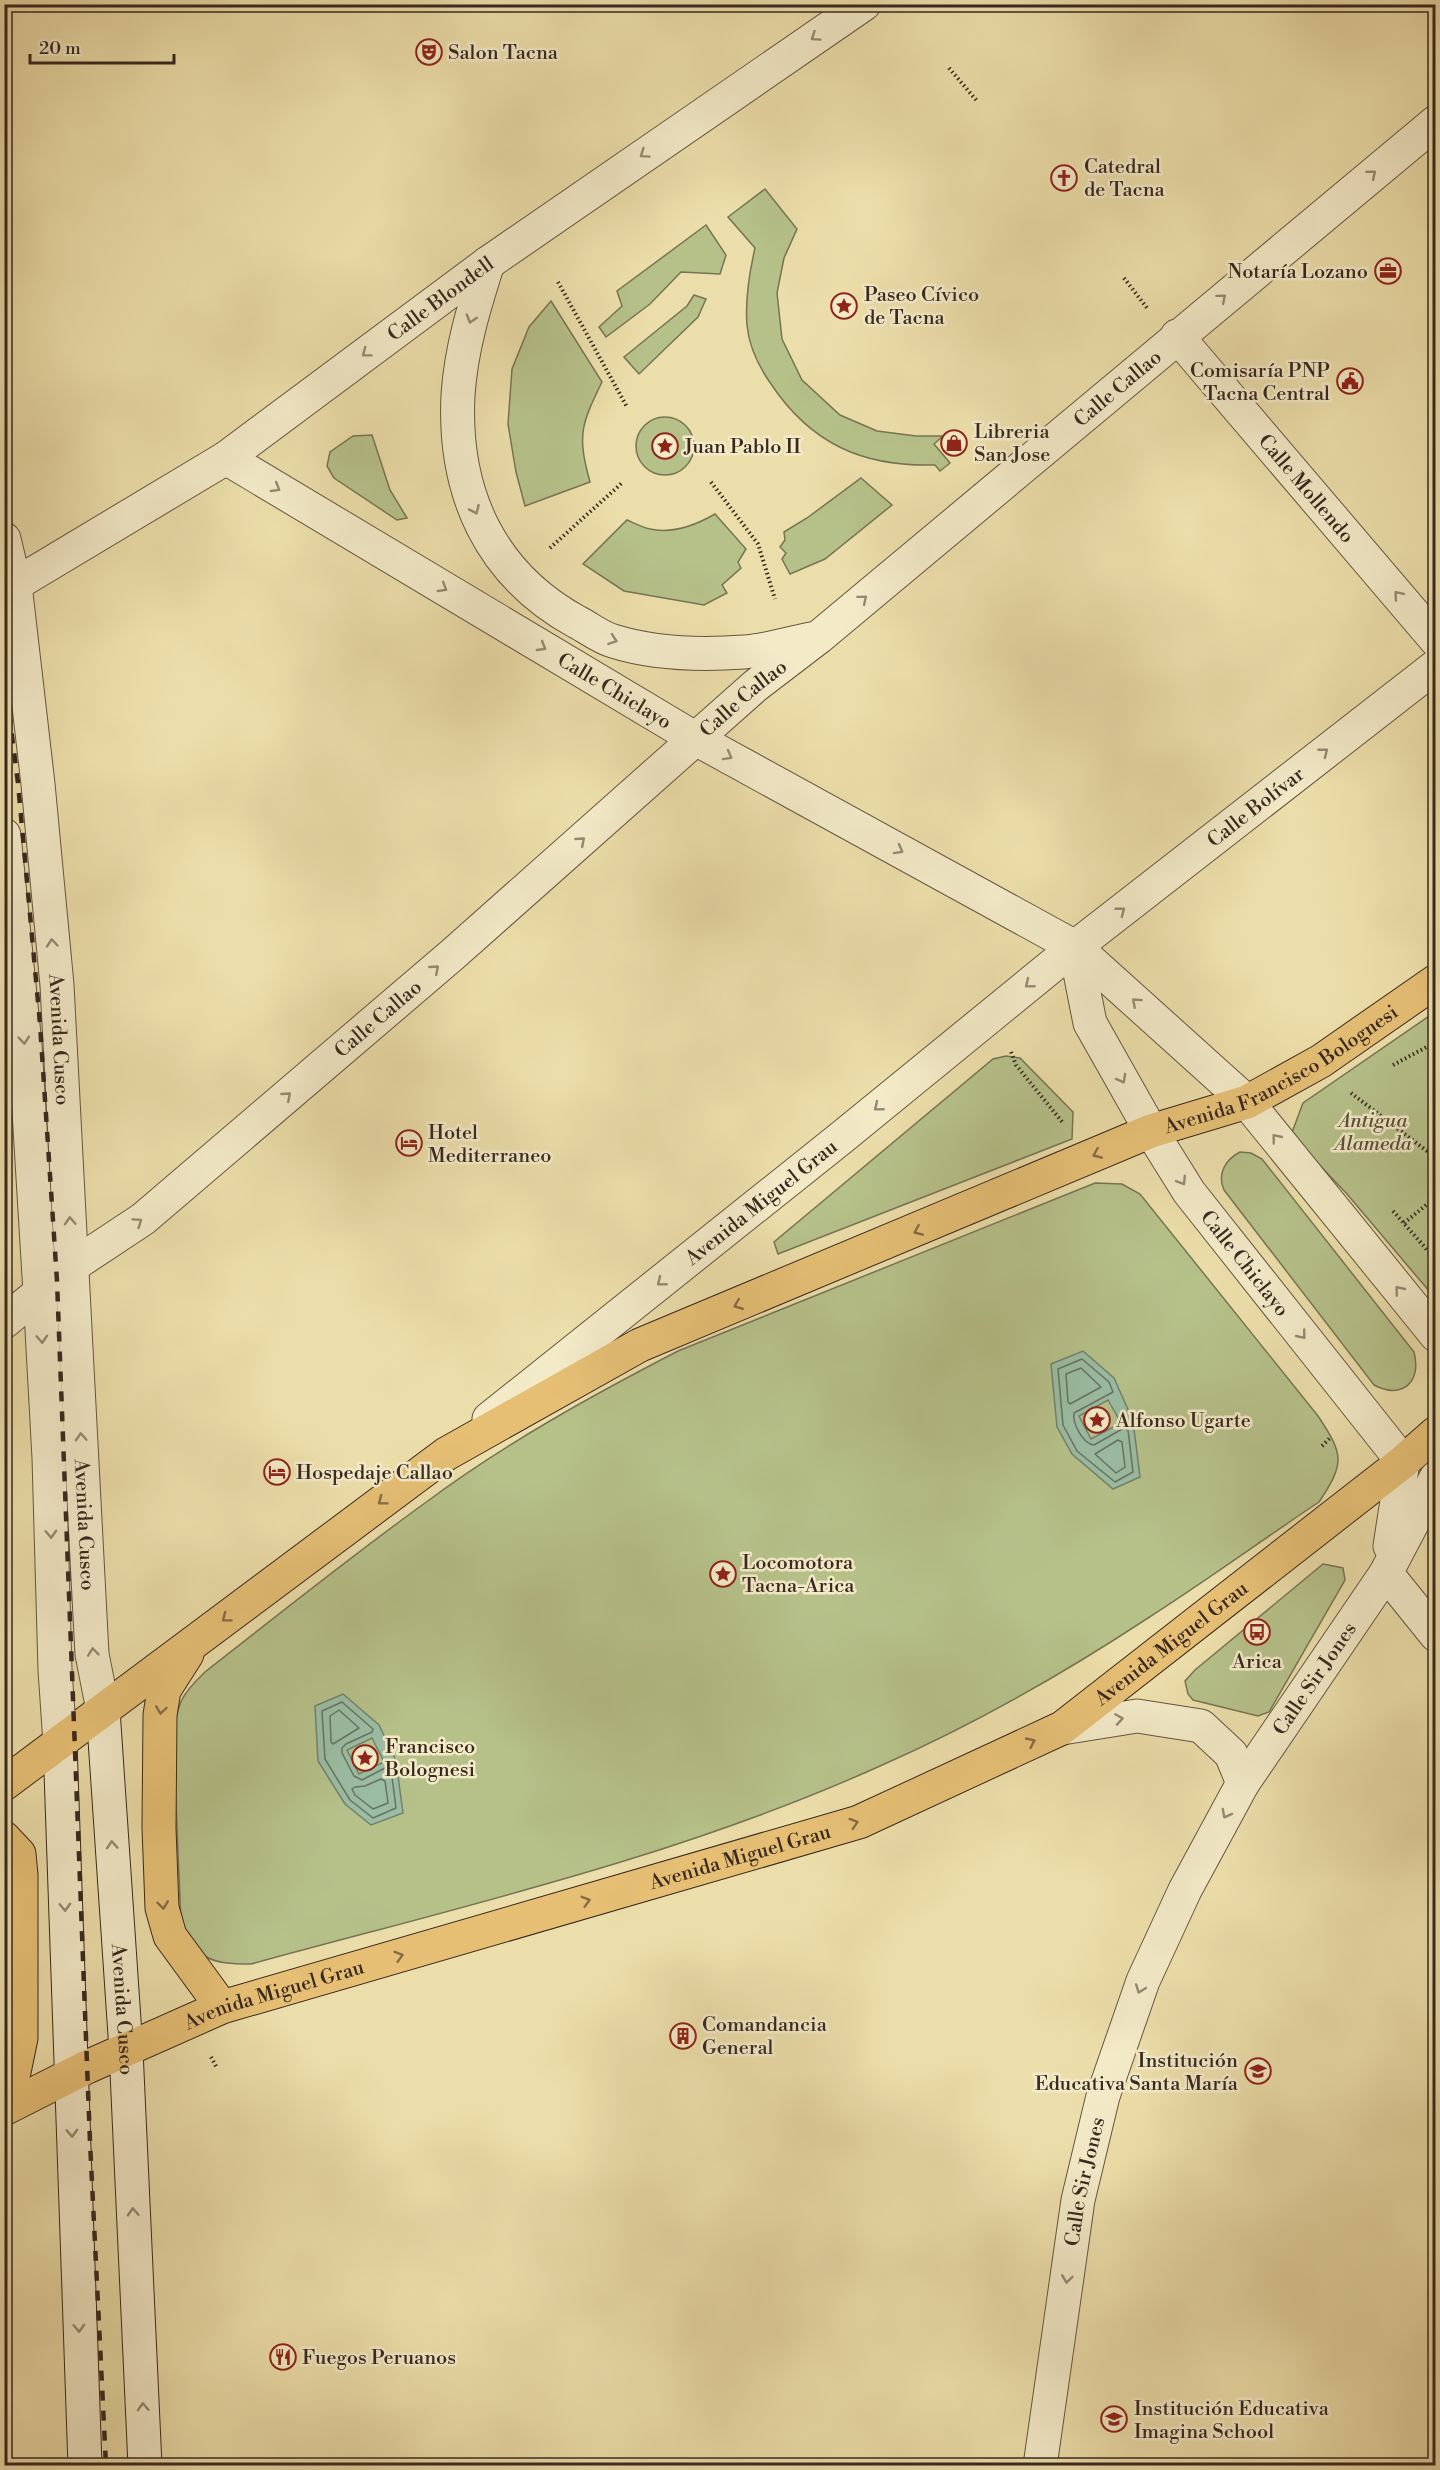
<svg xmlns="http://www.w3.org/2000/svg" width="1440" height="2470" font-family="'Libre Bodoni',serif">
  <rect width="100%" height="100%" fill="#ecdeaa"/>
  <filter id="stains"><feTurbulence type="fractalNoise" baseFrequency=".00333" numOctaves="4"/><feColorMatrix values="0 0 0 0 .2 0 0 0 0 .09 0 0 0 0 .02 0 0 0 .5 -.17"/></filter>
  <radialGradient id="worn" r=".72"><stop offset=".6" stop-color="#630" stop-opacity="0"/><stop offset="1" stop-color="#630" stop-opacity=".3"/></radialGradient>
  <g fill="#b6c18a" stroke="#767455" stroke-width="1.5">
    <path d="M765,189L797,229L784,258L777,293L782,339L802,380L840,415L877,431L916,436H943L934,444L950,463L940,471L935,465C863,467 811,444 771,384C759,367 749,347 747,325C745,299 749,274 755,248L728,217Z"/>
    <path d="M706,225L726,255L720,274L681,272L650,304L606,337L599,327L622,306L617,291Z"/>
    <path d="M694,295L706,299L698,317L639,374L624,357L687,306Z"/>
    <path d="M551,301L602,382C581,425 577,435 590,482L525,506L516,472L508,424L512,369L529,327Z"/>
    <circle cx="665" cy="446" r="29"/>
    <path d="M372,435L390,490L407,518L397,520L334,478L327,466L330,452L353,436Z"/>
    <path d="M861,478L892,505L825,559L790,574L782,559L786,553L780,547L785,540L784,532L807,518Z"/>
    <path d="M715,514L746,549L738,562L741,568L722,585L727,593L704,605L624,591L583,564L627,520C634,523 642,527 650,529C672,534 696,525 715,514Z"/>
    <path d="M1435,1012V1298L1347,1194L1291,1135L1303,1103Z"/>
    <path d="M1006,1056L1020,1058L1073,1112L1072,1139L778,1254L774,1242L993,1059Z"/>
    <path d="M1240,1152L1251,1153L1262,1159L1414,1352C1422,1382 1402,1400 1374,1385L1224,1190C1217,1174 1225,1160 1240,1152Z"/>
    <path d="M1095,1183L1122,1184L1140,1194L1318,1416C1344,1455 1345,1463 1319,1502C1262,1540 1206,1581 1148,1618C1063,1674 973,1725 880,1766C679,1857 463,1906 251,1964C210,1964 198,1960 181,1922L173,1735C178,1702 181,1695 205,1672C278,1615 350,1557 425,1503C504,1444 591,1396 678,1351Z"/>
    <path d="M1323,1564L1343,1568L1345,1580L1269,1712L1258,1716L1193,1700L1188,1694L1185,1681L1195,1670Z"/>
  </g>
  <g fill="#9abda3" stroke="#72816f" stroke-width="1.5" fill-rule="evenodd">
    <path d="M1083,1351L1114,1378L1133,1421L1140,1477L1113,1489L1072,1454L1057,1427L1051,1364ZM1108,1400L1121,1423L1091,1439L1079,1416Z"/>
    <path d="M343,1694L379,1725L396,1761L403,1813L371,1825L345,1804L318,1761L315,1706ZM372,1738L384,1762L359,1774L347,1750Z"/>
  </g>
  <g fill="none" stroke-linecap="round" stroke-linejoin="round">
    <g stroke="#687262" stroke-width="1.5">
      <path d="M1082,1359L1109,1382L1113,1392L1074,1413C1072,1423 1083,1444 1094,1445L1124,1428L1128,1430L1133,1472L1115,1482L1077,1451L1063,1425L1058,1369Z"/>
      <path d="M1081,1368L1101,1387L1070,1404L1068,1402L1066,1374Z"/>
      <path d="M1118,1440L1122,1442L1125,1467L1116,1473L1095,1454Z"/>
      <path d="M342,1702L373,1729L372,1732L346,1744L342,1748V1753L354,1776L362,1780L387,1767L391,1769L396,1808L373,1818L350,1800L325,1759L322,1711Z"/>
      <path d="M339,1710L359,1728L333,1744L331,1742L330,1716Z"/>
      <path d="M381,1779L385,1781L388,1803L373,1809L355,1795L352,1789L355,1787L365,1786Z"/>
    </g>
    <g stroke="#645642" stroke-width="35">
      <g id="street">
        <path d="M488,263C474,307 461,349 458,395C453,493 490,574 577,622C589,628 601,638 613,641C654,654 702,655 744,652C766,651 789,643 811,639"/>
        <path id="s1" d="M1177,336L1436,640"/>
        <path id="s2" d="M226,458L696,739L1075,947L1247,1102L1436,1335"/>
        <path id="s3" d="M4,539L15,585L38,784L57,985L92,1654L103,1710"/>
        <path id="s4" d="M4,591L226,458L488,263L864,4"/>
        <path d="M4,835L25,1045L40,1293L49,1458L55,1670L60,1743"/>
        <path id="s5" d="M1075,947L1090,1023L1151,1131L1189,1192L1403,1462L1390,1546"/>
        <path id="s6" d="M4,1322L72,1266L143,1219L452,955L755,686L819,637L1436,122"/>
        <path id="s7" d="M489,1419L841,1138L1075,947L1436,666"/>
        <path d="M1386,1573L1436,1635"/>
        <path d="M1062,1728L1137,1716L1201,1726L1231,1754L1243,1783"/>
        <path id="s8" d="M1040,2466L1078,2200L1103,2096L1143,1981L1185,1890L1243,1783L1386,1573L1436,1478"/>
      </g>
    </g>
    <g stroke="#372820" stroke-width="35">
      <g id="secondary">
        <path id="s9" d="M103,1710L126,2050L145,2466"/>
        <path d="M60,1743L85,2466"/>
      </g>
    </g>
    <g stroke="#372820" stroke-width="35">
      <g id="primary">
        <path d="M187,1654L164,1690L160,1715L159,1828L162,1908L170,1936L222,2007"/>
        <path id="s10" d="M4,1784L446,1454L640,1345L1151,1131L1247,1102L1321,1061L1436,981"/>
        <path d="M4,1838L19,1854L21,1875V2038L14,2072L4,2095"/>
        <path id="s11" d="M4,2109L87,2067L222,2007L859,1822L1062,1728L1403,1462L1436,1433"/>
      </g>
    </g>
    <g stroke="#372820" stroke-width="4" stroke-dasharray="1.5 3" stroke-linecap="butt">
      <path d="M949,68L977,101"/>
      <path d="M1124,278L1147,308"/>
      <path d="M558,282L627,407"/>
      <path d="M711,482L758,544L775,599"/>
      <path d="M550,548L623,482"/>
      <path d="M1011,1052L1016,1065L1063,1123"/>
      <path d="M1393,1065L1436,1042"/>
      <path d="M1351,1093L1436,1158"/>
      <path d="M1393,1211L1436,1260"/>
      <path d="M1404,1223L1436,1197"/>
      <path d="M1322,1446L1330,1438"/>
      <path d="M211,2057L217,2068"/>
    </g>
    <use href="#street" stroke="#f3eac8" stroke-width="33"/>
    <use href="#secondary" stroke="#f3eac8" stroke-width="33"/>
    <use href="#primary" stroke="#e6bf75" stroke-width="33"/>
    <path stroke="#372820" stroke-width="4.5" stroke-dasharray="10 10" stroke-linecap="butt" d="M4,674L18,783L40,1024L57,1281L90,2142L106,2466"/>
  </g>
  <defs><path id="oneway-chevron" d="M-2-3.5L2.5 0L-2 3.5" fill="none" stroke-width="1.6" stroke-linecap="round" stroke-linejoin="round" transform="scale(1.5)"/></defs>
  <g stroke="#958974">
    <use href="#oneway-chevron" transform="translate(815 37) rotate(146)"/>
    <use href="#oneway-chevron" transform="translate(644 154) rotate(145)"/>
    <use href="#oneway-chevron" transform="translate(1372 174) rotate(-40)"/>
    <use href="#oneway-chevron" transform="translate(1222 298) rotate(-40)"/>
    <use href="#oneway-chevron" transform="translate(471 319) rotate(107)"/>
    <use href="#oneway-chevron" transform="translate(366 353) rotate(143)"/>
    <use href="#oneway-chevron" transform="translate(276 488) rotate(31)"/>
    <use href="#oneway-chevron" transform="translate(475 510) rotate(66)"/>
    <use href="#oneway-chevron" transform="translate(443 588) rotate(31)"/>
    <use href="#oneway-chevron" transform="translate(1398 595) rotate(-130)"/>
    <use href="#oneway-chevron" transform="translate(863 599) rotate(-40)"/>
    <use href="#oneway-chevron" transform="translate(613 640) rotate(19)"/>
    <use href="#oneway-chevron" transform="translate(542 647) rotate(31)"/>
    <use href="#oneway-chevron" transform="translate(1324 752) rotate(-38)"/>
    <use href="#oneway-chevron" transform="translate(728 756) rotate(29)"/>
    <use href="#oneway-chevron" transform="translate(581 841) rotate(-41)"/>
    <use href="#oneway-chevron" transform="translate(899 850) rotate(29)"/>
    <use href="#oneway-chevron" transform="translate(1121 911) rotate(-38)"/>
    <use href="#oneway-chevron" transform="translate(52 943) rotate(-95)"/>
    <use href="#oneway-chevron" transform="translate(435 969) rotate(-41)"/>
    <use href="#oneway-chevron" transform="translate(1029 984) rotate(141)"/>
    <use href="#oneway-chevron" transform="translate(1136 1002) rotate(-138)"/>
    <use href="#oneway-chevron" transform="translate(24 1040) rotate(85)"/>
    <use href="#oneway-chevron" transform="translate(1122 1079) rotate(61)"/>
    <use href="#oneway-chevron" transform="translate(287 1096) rotate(-41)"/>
    <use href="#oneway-chevron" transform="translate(878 1107) rotate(141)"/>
    <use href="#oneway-chevron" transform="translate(1276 1138) rotate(-129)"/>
    <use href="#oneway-chevron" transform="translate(1182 1181) rotate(58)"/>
    <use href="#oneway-chevron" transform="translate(70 1221) rotate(-93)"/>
    <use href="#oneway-chevron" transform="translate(138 1222) rotate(-35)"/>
    <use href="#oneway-chevron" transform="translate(661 1282) rotate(141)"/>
    <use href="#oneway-chevron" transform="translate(1399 1290) rotate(-129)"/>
    <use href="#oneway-chevron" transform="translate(1302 1335) rotate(51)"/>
    <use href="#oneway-chevron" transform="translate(42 1339) rotate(87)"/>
    <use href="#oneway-chevron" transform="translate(81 1437) rotate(-93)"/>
    <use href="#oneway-chevron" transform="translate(51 1534) rotate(88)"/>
    <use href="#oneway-chevron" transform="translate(93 1652) rotate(-96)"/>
    <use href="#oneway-chevron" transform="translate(1119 1719) rotate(-9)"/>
    <use href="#oneway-chevron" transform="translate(1226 1814) rotate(118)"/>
    <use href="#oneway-chevron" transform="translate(112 1845) rotate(-94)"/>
    <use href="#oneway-chevron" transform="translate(65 1907) rotate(88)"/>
    <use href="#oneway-chevron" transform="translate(1140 1989) rotate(110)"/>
    <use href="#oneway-chevron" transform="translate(72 2133) rotate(88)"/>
    <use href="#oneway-chevron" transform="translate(133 2212) rotate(-93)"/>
    <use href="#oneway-chevron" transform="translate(1067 2279) rotate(98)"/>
    <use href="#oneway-chevron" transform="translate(79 2328) rotate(88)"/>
    <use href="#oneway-chevron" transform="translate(143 2407) rotate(-93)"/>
  </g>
  <g stroke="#866c46">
    <use href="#oneway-chevron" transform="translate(1097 1154) rotate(157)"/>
    <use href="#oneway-chevron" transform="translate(918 1231) rotate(157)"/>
    <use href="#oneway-chevron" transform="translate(738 1305) rotate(158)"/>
    <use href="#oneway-chevron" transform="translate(382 1501) rotate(143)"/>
    <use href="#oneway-chevron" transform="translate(226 1618) rotate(143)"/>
    <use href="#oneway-chevron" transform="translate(161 1710) rotate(98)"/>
    <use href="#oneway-chevron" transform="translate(1031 1742) rotate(-25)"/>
    <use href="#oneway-chevron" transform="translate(854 1823) rotate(-18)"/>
    <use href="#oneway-chevron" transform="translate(586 1901) rotate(-16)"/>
    <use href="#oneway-chevron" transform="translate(163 1905) rotate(83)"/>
    <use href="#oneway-chevron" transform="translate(399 1956) rotate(-16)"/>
  </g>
  <defs>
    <g id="theatre-ring" transform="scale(1.35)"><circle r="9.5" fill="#f3eac8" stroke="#8f2418" stroke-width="1.5"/><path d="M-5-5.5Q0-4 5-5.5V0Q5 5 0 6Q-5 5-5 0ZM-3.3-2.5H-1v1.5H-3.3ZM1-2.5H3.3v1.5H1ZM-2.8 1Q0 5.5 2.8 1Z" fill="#8f2418"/></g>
    <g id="church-ring" transform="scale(1.35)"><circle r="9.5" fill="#f3eac8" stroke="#8f2418" stroke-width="1.5"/><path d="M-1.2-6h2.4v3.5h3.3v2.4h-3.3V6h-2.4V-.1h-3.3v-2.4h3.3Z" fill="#8f2418"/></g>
    <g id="office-ring" transform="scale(1.35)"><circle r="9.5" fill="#f3eac8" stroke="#8f2418" stroke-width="1.5"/><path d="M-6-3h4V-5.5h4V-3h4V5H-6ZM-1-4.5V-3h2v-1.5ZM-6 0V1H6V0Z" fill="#8f2418"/></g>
    <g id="sight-ring" transform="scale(1.35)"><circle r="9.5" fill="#f3eac8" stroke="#8f2418" stroke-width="1.5"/><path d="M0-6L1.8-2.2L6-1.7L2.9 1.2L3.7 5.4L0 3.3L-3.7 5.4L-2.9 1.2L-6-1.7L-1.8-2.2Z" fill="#8f2418"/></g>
    <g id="civic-ring" transform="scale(1.35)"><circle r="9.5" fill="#f3eac8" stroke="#8f2418" stroke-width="1.5"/><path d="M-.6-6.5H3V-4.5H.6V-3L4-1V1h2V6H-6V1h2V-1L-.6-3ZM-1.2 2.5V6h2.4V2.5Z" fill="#8f2418"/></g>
    <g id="shop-ring" transform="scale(1.35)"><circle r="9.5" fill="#f3eac8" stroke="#8f2418" stroke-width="1.5"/><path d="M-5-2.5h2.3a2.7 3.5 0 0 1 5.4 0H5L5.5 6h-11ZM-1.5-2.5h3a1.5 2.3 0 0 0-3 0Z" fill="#8f2418"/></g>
    <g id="hotel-ring" transform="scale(1.35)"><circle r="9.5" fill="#f3eac8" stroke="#8f2418" stroke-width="1.5"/><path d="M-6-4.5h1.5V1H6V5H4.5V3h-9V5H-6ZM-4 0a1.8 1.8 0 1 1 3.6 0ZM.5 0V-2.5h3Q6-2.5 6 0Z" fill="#8f2418"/></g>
    <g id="bus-ring" transform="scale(1.35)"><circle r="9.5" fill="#f3eac8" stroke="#8f2418" stroke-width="1.5"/><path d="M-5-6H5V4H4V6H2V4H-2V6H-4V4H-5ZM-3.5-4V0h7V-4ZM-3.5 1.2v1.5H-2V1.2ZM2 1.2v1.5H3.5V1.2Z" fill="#8f2418"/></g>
    <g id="building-ring" transform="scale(1.35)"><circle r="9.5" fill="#f3eac8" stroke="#8f2418" stroke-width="1.5"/><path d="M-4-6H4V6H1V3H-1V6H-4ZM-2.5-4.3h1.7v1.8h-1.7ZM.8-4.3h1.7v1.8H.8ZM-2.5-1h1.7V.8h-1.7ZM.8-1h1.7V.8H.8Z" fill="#8f2418"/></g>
    <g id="school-ring" transform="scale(1.35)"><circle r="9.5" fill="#f3eac8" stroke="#8f2418" stroke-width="1.5"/><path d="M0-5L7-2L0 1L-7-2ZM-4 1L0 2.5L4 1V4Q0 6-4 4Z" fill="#8f2418"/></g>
    <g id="restaurant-ring" transform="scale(1.35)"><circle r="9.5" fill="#f3eac8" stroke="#8f2418" stroke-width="1.5"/><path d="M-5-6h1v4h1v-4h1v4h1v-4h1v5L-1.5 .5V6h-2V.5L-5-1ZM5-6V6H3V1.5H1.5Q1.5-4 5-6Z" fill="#8f2418"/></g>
  </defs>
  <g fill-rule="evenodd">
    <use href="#theatre-ring" x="429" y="52"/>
    <use href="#church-ring" x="1064" y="178"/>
    <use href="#office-ring" x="1388" y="271"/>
    <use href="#sight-ring" x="844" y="306"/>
    <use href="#civic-ring" x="1350" y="381"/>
    <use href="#shop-ring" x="954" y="443"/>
    <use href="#sight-ring" x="665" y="446"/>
    <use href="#hotel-ring" x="409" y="1143"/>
    <use href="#sight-ring" x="1097" y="1420"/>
    <use href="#hotel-ring" x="277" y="1472"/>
    <use href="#sight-ring" x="723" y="1574"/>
    <use href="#bus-ring" x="1257" y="1632"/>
    <use href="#sight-ring" x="365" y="1758"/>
    <use href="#building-ring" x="683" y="2036"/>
    <use href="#school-ring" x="1258" y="2071"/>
    <use href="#restaurant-ring" x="283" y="2357"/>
    <use href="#school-ring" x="1114" y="2419"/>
  </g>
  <g text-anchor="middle" stroke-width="5" stroke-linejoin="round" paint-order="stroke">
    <g font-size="20" fill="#372820" stroke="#f3eac8" text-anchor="start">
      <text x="448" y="59">Salon Tacna</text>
      <text x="1084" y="173">Catedral<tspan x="1084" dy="23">de Tacna</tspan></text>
      <text x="1368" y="278" text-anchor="end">Notaría Lozano</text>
      <text x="864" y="301">Paseo Cívico<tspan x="864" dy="23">de Tacna</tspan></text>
      <text x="1330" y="377" text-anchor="end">Comisaría PNP<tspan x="1330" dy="23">Tacna Central</tspan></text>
      <text x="974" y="438">Libreria<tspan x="974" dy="23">San Jose</tspan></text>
      <text x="684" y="453">Juan Pablo II</text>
      <text x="428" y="1139">Hotel<tspan x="428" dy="23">Mediterraneo</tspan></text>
      <text x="1116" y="1427">Alfonso Ugarte</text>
      <text x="296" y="1479">Hospedaje Callao</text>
      <text x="742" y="1569">Locomotora<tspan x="742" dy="23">Tacna-Arica</tspan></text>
      <text x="1257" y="1668" text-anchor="middle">Arica</text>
      <text x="385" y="1753">Francisco<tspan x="385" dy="23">Bolognesi</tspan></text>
      <text x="702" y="2031">Comandancia<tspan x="702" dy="23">General</tspan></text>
      <text x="1238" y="2067" text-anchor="end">Institución<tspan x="1238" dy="23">Educativa Santa María</tspan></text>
      <text x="302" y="2364">Fuegos Peruanos</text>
      <text x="1134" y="2415">Institución Educativa<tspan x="1134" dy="23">Imagina School</tspan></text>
    </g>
    <g font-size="20" fill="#372820" stroke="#f3eac8">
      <text dy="7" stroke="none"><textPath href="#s4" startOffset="526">Calle Blondell</textPath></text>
      <text dy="7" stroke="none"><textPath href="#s6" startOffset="1454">Calle Callao</textPath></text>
      <text dy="7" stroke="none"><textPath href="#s1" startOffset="200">Calle Mollendo</textPath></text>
      <text dy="7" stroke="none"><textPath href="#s2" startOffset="453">Calle Chiclayo</textPath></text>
      <text dy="7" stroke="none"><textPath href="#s6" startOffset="968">Calle Callao</textPath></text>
      <text dy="7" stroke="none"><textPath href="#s7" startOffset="981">Calle Bolívar</textPath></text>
      <text dy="7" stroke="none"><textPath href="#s6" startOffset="482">Calle Callao</textPath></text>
      <text dy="7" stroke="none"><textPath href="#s3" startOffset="504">Avenida Cusco</textPath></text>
      <text dy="7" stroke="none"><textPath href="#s10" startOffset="1473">Avenida Francisco Bolognesi</textPath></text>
      <text dy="7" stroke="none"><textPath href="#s7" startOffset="348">Avenida Miguel Grau</textPath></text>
      <text dy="7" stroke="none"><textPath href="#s5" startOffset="364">Calle Chiclayo</textPath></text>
      <text dy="7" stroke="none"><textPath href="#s3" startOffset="990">Avenida Cusco</textPath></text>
      <text dy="7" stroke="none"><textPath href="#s11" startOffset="1266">Avenida Miguel Grau</textPath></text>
      <text dy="7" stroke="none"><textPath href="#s8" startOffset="846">Calle Sir Jones</textPath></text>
      <text dy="7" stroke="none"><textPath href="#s11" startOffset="780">Avenida Miguel Grau</textPath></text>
      <text dy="7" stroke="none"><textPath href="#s11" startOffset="294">Avenida Miguel Grau</textPath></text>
      <text dy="7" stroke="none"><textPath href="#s9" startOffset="300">Avenida Cusco</textPath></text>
      <text dy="7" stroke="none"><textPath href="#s8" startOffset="288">Calle Sir Jones</textPath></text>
    </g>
    <g font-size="20" font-style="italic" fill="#574e3a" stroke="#f3eac8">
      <text x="1373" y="1127">Antigua<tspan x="1373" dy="23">Alameda</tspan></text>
    </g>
  </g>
  <rect width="1440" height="2470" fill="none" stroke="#ecdeaa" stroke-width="24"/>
  <rect x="6" y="6" width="1428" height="2458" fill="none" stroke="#372820" stroke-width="3"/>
  <rect x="12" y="12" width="1416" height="2446" fill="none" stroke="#372820" stroke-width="1.5"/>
  <path d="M30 54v9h144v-9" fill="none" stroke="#372820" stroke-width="3"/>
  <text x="39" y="54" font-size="18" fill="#372820" stroke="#f3eac8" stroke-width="4.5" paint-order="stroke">20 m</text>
  <rect width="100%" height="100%" filter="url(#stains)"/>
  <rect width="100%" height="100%" fill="url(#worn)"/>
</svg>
